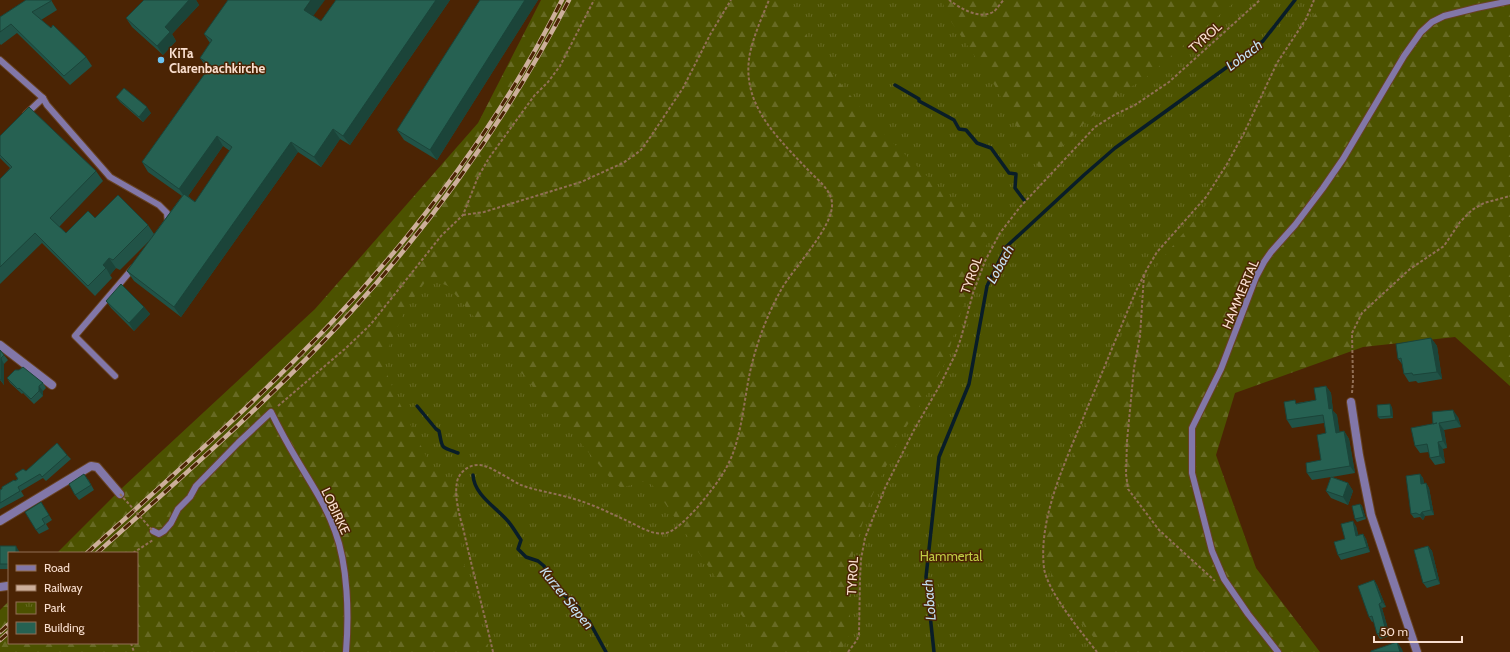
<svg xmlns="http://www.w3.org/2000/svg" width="1510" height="652" font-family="Cabin,sans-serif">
  <defs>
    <pattern id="forest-firs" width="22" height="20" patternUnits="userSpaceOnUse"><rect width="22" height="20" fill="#4c5200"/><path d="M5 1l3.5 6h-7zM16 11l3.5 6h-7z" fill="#676a24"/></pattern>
    <pattern id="park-tufts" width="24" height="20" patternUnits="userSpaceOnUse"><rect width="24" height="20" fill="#4c5200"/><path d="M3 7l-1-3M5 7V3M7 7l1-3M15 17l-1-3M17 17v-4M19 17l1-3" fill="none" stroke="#676a24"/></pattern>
  </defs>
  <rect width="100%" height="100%" fill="#4b2404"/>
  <path fill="url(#forest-firs)" d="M541,0H1510V386L1455,337L1363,347L1235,393L1216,455L1256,568L1320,652H0V610L9,601V643H137V553H57L122,488L315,309L478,123Z"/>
  <g fill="url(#park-tufts)">
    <path d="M791,0H942L946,14L995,86L1040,170L1090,117L1113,107L1118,94L1143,80L1237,0H1322L1315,14L1286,56L1232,162L1203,210L1175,243L1150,275L1131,312L1048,519C1033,572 1075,614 1106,652H840L849,636L853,553L870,500L901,435L931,388L944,365L975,269L987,244V235L876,126L840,83L808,39Z"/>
    <path d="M428,278L448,286L611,479L621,488L649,480L767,652H489L463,561L457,516L460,490L430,464L397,398L382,362L405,310Z"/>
  </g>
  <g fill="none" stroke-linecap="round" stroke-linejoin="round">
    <g stroke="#091d28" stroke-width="3.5">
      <path d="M895,85L919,99V101L954,120L959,129L966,130L977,143L991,148L1009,173L1016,174L1015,188L1024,200"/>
      <path d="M417,406L436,429L439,431C443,449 439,446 458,453"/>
      <path d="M473,475C474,494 494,506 506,519C512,525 516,533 521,540L518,549L526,557L538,561L544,566L549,578L557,584L564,595L579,608L581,617L589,621L606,652"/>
      <path d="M934,652L926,577L939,457L969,384L987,286L1006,247L1084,175L1115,148L1263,41L1295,0"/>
    </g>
    <g stroke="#674224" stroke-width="8">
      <g id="service">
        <path d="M0,60L43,98L26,114"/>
        <path d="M43,98L47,105L110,177L159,205L167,213L168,223"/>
        <path d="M115,376L75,336L133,268"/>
        <path d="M153,531L159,534L164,531L171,523L178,509L190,497L196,486L238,443L271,412C279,428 287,443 296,458C310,482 326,505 335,531C348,566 349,615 346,652"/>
        <path d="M1278,652L1248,614L1224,579L1212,551L1192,473V428L1221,369L1256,277L1264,262L1271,252L1295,225L1323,188L1343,159L1404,56L1421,32L1432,22L1444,16L1476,8L1510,1"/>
      </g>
    </g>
    <g stroke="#674224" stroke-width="10">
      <g id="minor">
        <path d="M0,345L52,385"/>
        <path d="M1351,402L1359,455L1371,515L1417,652"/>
        <path d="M0,521L91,466L97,467L120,494"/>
        <path d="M0,587L7,586"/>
      </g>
    </g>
    <g stroke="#927056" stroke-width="2" stroke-dasharray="3 2" stroke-linecap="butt">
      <path d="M949,0C960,8 979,20 993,12C997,10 1000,3 1004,0"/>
      <path d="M463,215L484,212L581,182L623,163L633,156L641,150L649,139L683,88L711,33L731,0"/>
      <path d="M1144,275L1140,336L1134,368L1127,441L1126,474L1128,489L1159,530L1215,581"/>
      <path d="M1352,393L1353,381L1352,333L1362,313L1410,269L1444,246L1460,222L1472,210L1484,203L1510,196"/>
      <path d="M278,406L346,348L371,324L441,236L463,215L478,177L489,158L534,96L548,82L560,66L594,0"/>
      <path d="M133,553L153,540"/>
      <path d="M131,643L134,652"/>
      <path d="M493,652C484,612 473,573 464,532C460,517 454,498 457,482C459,472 469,464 480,465C491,466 510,480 521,485C537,491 554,493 571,498C589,503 606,511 623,519C636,524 651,536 666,533C682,530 717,485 725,470C741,443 743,407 749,377C755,347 766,317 781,290C793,268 834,227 832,203C831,190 818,180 809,171C777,137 740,104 750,53C754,35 762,17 769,0"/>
      <path d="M848,652L857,640L859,634L860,578L861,559L865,538L885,488L914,430L940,385L955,355L961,338L973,293L985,261L1000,233L1020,207L1095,127L1114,115L1135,105L1169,82L1260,0"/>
      <path d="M1097,652C1082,633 1047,591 1044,568C1038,516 1067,459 1086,411C1103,371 1119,331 1136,291L1147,269L1157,252L1206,197L1227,164L1244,133L1277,63L1306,19L1314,0"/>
    </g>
    <use href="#service" stroke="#8277a8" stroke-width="6"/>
    <use href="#minor" stroke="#8277a8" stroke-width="8"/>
    <g stroke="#cdaf9b" stroke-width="4.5">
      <g id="rail">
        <path d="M87,553C170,478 254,404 331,323C421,228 503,117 562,0"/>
        <path d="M97,553C184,475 272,398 351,312C436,218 510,113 569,0"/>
        <path d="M0,632L9,624"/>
        <path d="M0,640L9,632"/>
      </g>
    </g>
    <use href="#rail" stroke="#4b2404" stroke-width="3" stroke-dasharray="9" stroke-linecap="butt"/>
    <path stroke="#927056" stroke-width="2" stroke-dasharray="3 2" stroke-linecap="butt" d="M120,494L153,531"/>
  </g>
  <g fill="#215347" fill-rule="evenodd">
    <path d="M26,0H51L57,10L41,20L86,57L92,66L70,85L17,33L1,45L0,44V17Z"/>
    <path d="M144,0H196L199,5L172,34L176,41L163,55L132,27L126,18Z"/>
    <path d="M336,0H450L350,145L340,139L321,167L298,152L181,317L134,281L127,271L151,239L120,270L116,268L110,275L112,278L95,296L42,243L0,284V179L10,168L0,158V136L96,171L103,181L59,227L66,233L95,218L148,225L154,234L182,196L148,172L142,162L208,69L207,68L200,58L210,43L204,34L314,16L321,21ZM223,146L230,151L195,202L188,196Z"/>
    <path d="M480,0H538L437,160L404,140L397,130Z"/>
    <path d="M116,97L151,113L143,122L120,102Z"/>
    <path d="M106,301L144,307L150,314L134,331L111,308Z"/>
    <path d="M1431,338L1437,346L1442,379L1418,383L1416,381L1409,382L1404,374L1402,364L1398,359Z"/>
    <path d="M0,350L8,360L4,364V385L0,380Z"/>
    <path d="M7,378L43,383L46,388L43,391V396L34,404L23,393L22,394L10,383Z"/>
    <path d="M1326,386L1331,393L1333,411L1337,415L1339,432L1344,431L1349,439L1355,473L1332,477L1348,483L1353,491L1348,505L1331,498L1326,491L1331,477L1312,480L1307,473L1321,460L1326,433L1324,423L1292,428L1287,420L1297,403L1316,400Z"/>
    <path d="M1392,407L1393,418L1380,419L1378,417Z"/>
    <path d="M1458,417L1461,427L1444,430L1447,448L1443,449L1445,463L1435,465L1430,458L1429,452L1420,453L1415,446L1433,424Z"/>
    <path d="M67,455L71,459L46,481L43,478L21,491L24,496L0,509V490L15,481L26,471Z"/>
    <path d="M1420,474L1423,478L1424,483H1426L1429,488L1434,515L1425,516L1423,520L1420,517L1414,518L1411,514Z"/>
    <path d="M88,479L94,490L79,500L75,495Z"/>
    <path d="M41,502L52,520L46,524L49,529L39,534L36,530Z"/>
    <path d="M1360,504L1362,506L1366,519L1357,522L1355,519Z"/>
    <path d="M1356,526L1358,535L1363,534L1366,539L1370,552L1341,560L1338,555L1345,539Z"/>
    <path d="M0,546L19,551L9,553V569H0Z"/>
    <path d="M1428,546L1432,551L1440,584L1427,588L1423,583Z"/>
    <path d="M1374,580L1377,585L1386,607L1382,608L1390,636L1380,639L1377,634L1374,621L1372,622L1369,617Z"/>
  </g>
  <g fill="#1b4439">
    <path d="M189,0H196L199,5L172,34L176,41L163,55L157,46L165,27Z"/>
    <path d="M311,0H325L311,19L304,10Z"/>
    <path d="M436,0H450L350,145L343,136Z"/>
    <path d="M525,0H538L437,160L430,150Z"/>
    <path d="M147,107L151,113L143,122L139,117Z"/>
    <path d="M333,129L340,139L321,167L314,157Z"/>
    <path d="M217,136L223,146L186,199L179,189Z"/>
    <path d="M291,142L298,152L181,317L174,307Z"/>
    <path d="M109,258L116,268L110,275L106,268L103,265Z"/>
    <path d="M144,307L150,314L134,331L129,323Z"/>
    <path d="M1431,338L1437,346L1442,379L1437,372Z"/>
    <path d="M1,358L4,364V385L1,380Z"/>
    <path d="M39,386L43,391V396L39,391Z"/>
    <path d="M1326,386L1331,393L1333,411L1337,415L1341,440L1336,433L1329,409Z"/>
    <path d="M1390,404L1392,407L1393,418L1391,416Z"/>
    <path d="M1453,410L1458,417L1461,427L1456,420Z"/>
    <path d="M1439,423L1444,430L1447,448L1443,441Z"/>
    <path d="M1344,431L1349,439L1355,473L1350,466Z"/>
    <path d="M1438,442L1443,449L1445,463L1440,456Z"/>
    <path d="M1420,474L1423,478L1425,488L1421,484Z"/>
    <path d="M1348,483L1353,491L1348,505L1343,497Z"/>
    <path d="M1426,483L1429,488L1434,515L1431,510Z"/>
    <path d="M1360,504L1362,506L1366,519L1364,517Z"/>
    <path d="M1422,512L1425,516L1423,520L1420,515Z"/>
    <path d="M1353,521L1356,526L1360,541L1356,536Z"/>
    <path d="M1363,534L1366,539L1370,552L1367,547Z"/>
    <path d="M16,546L19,551V553H16Z"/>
    <path d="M1428,546L1432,551L1440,584L1437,579Z"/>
    <path d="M1374,580L1377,585L1386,607L1382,602Z"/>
    <path d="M1379,604L1382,608L1390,636L1386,631Z"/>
    <path d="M1397,642L1402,649L1403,652H1400Z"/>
  </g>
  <g fill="#266152" stroke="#1b4439">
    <path d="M26,0H51V1L32,12L51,28L53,25L86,57L64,76L11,24L0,32V17Z"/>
    <path d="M144,0H189L165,27L170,32L157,46L126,18Z"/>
    <path d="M228,0H311L304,10L321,21L336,0H436L343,136L333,129L314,157L291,142L174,307L127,271L184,194L195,202L232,147L217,136L179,189L142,162L211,65L200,58L212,40L204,34Z"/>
    <path d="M480,0H525L430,150L397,130Z"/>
    <path d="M124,88L147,107L139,117L116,97Z"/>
    <path d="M29,107L96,171L50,218L66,233L88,211L95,218L118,195L148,225L113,260L109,258L103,265L106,268L88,286L35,233L0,267V179L12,167L0,155V136Z"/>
    <path d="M121,284L144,307L129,323L106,301Z"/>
    <path d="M1431,338L1437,372L1413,375L1412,373L1404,374L1401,358L1398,359L1396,344Z"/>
    <path d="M0,350L4,355L1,358V380L0,379Z"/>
    <path d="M23,367L43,383L39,386V391L31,399L19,388L18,389L7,378L15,370H19Z"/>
    <path d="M1326,386L1329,409L1332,408L1336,433L1344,431L1350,466L1307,473L1306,463L1321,460L1317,435L1326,433L1323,415L1287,420L1284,402L1295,400L1296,404L1316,400L1314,388Z"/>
    <path d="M1390,404L1391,416L1378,417L1377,405Z"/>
    <path d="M1453,410L1456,420L1439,423L1443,441L1438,442L1440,456L1430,458L1427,444L1415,446L1411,428L1437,423L1433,424L1432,412Z"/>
    <path d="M57,443L67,455L42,477L40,474L18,487L20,491L0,503V490L2,489V487L14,480L15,481L18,479L15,474L23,469L26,471Z"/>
    <path d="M84,474L91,485L75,495L69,484Z"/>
    <path d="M1420,474L1421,484L1426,483L1431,510L1422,512L1420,515L1416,513L1411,514L1406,476Z"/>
    <path d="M1331,477L1348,483L1343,497L1326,491Z"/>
    <path d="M41,502L49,515L42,519L45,524L36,530L25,512Z"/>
    <path d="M1360,504L1364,517L1355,519L1352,506Z"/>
    <path d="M1353,521L1356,536L1363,534L1367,547L1338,555L1334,542L1345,539L1341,524Z"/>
    <path d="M0,546H16V553H9V564H0Z"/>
    <path d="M1428,546L1437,579L1423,583L1414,550Z"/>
    <path d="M1374,580L1382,602L1379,604L1386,631L1377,634L1372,616L1369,617L1358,586Z"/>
    <path d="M1397,642L1400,652H1371V651Z"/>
  </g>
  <circle fill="#6cc3f2" stroke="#4b2404" stroke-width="1.5" cx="161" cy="60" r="4"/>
  <g text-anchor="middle" stroke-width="3" stroke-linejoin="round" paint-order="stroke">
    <g font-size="13" fill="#f9dece" stroke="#4b2404">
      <text transform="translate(1205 37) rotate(-42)" y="5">TYROL</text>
      <text transform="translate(971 275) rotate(-70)" y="5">TYROL</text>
      <text transform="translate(1240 294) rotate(-67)" y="5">HAMMERTAL</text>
      <text transform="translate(336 511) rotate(65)" y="5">LOBIRKE</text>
      <text transform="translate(852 576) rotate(-87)" y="5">TYROL</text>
    </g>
    <g font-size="13" font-weight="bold" fill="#f9dece" stroke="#4b2404" text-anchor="start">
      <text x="169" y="58">KiTa<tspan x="169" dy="15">Clarenbachkirche</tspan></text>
    </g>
    <g font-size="13" fill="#c0cc43" stroke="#4b2404">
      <text x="951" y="561">Hammertal</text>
    </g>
    <g font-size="14" font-style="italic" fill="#c5e2f3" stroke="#4b2404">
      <text transform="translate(1244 55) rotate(-37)" y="5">Lobach</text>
      <text transform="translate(1000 264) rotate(-61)" y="5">Lobach</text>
      <text transform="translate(567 598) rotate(51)" y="5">Kurzer Siepen</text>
      <text transform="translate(929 600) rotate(-95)" y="5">Lobach</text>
    </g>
  </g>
  <rect x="8" y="552" width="130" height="92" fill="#4b2404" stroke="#916e55"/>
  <rect x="16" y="565" width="20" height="6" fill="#8277a8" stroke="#916e55"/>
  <text x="44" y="572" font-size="12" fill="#f9dece">Road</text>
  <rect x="16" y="585" width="20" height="6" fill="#cdaf9b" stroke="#916e55"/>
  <text x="44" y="592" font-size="12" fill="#f9dece">Railway</text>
  <rect x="16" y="602" width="20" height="12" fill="url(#park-tufts)" stroke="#916e55"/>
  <text x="44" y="612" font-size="12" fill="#f9dece">Park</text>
  <rect x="16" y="622" width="20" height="12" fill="#266152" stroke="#916e55"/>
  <text x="44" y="632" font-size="12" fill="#f9dece">Building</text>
  <path d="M1374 636v6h88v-6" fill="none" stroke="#f9dece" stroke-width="2"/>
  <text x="1380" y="636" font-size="12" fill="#f9dece" stroke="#4b2404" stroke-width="3" paint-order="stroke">50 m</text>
</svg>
